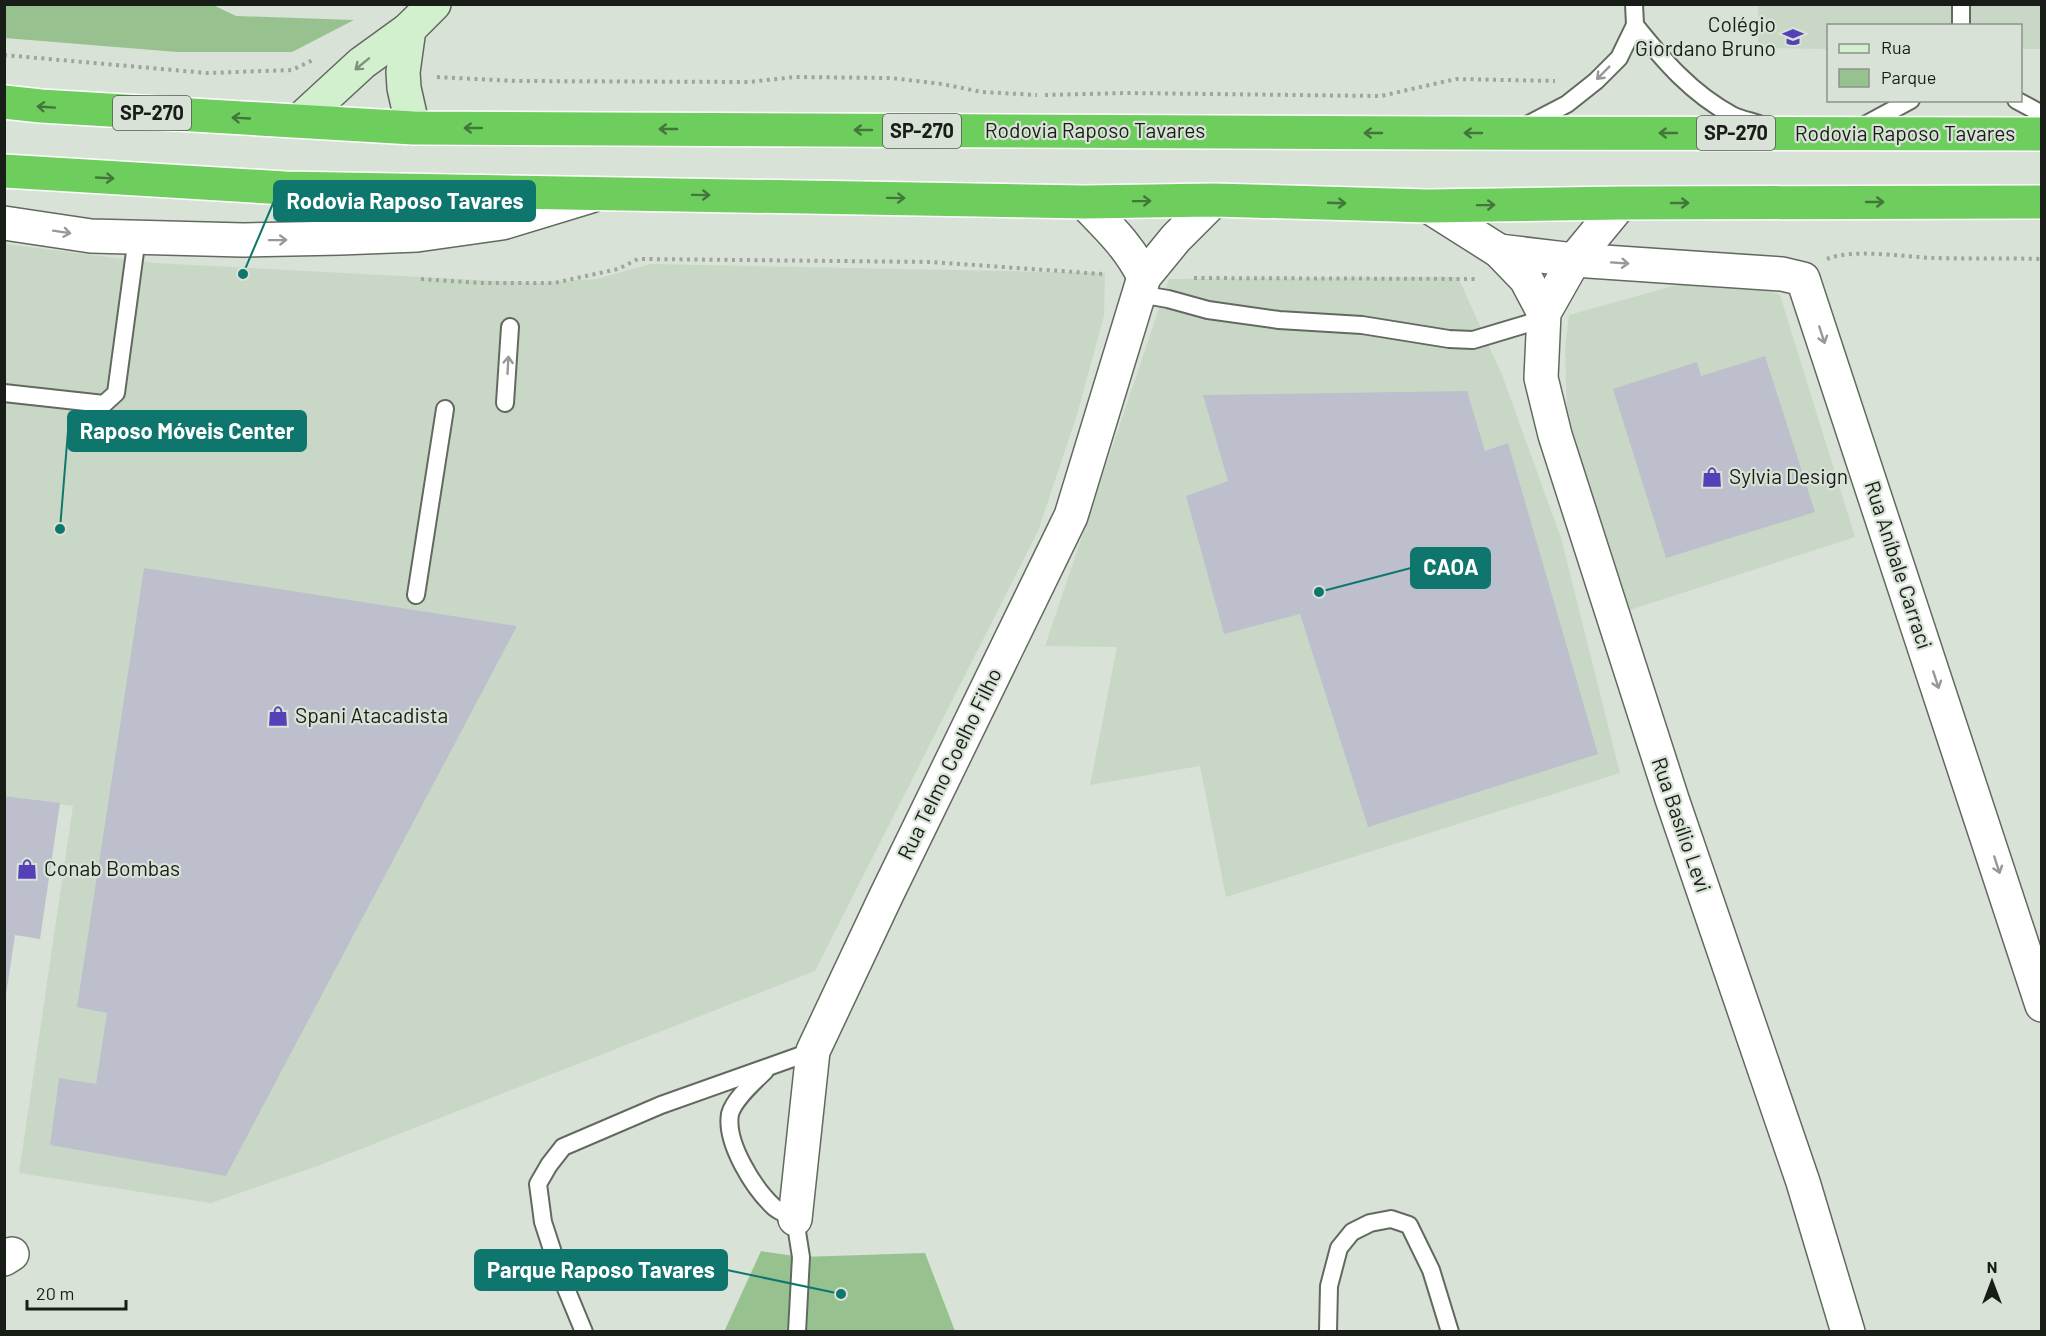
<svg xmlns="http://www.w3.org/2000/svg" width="2046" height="1336" font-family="Barlow,sans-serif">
  <rect width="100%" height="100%" fill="#d8e2d6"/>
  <g fill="#c9d8c6">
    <path d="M1758,5H2041V49H2021L2020,26H1828V49L1758,48Z"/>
    <path d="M5,244L155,263L535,283L596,279L651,264L1105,273L1104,316L1077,415L1038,531L815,971L320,1165L211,1203L19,1173L73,806L5,796Z"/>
    <path d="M1458,277L1502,375L1561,538L1620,773L1226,897L1200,766L1090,785L1117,647L1045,646L1169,279Z"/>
    <path d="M1691,281L1755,287L1780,295L1855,537L1630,610L1567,417L1565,349L1569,315Z"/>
  </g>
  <g fill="#97c290">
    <path d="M213,5L236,16L354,20L292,52H177L5,38V5Z"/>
    <path d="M761,1251L801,1257L925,1253L955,1331L724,1332Z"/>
  </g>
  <g fill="#bebfcc">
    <path d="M1765,356L1815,512L1666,558L1613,389L1697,362L1701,376Z"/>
    <path d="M1467,391L1485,451L1508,443L1598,754L1368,827L1300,614L1224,634L1186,496L1228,481L1203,395Z"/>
    <path d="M144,568L517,626L226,1176L50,1145L59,1078L96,1084L107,1013L77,1007Z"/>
    <path d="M4,796L60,803L40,939L15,935L6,995Z"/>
  </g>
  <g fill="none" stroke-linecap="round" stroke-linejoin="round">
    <g stroke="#626a60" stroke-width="20">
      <g id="service">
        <path d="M1635,25C1663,60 1692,94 1732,115C1740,119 1750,121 1759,124"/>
        <path d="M1961,26V4"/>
        <path d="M2016,100L2042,114"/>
        <path d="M1523,127L1567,104L1596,81L1619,58L1635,25L1634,4"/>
        <path d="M1861,127L1911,100"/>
        <path d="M1139,294L1168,299L1208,310L1279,320L1362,325L1449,339L1473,340L1543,319"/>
        <path d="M4,393L104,404L116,393L137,237"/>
        <path d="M505,403L510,327"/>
        <path d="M416,595L445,409"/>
        <path d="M765,1071C754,1082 734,1099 730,1114C725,1143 754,1189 775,1208C780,1212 788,1215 795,1219L801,1257L797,1332"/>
        <path d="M584,1332L560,1274L543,1222L538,1184L549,1165L563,1147L661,1105L813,1051"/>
        <path d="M1328,1332L1329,1286L1339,1248L1352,1232L1370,1223L1391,1219L1409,1225L1431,1270L1450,1332"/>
      </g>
    </g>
    <g stroke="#626a60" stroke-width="36">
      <g id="minor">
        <path d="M1084,202C1108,227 1129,246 1144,277"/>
        <path d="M1499,251L1574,260L1782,274L1803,279L2042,1005"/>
        <path d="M795,1219L813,1051L886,896L1071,516L1144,277L1176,238L1214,200"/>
        <path d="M4,1259L12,1254"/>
      </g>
    </g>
    <g stroke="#626a60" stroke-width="36">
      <g id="tertiary">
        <path d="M1621,203L1574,260L1544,313L1541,378L1555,435L1672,799L1803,1182L1848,1332"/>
        <path d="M1428,206L1499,251L1526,279L1544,313"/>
        <path d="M4,223L91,236L243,240L340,238L417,235L502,223L591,196"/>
      </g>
    </g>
    <g stroke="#626a60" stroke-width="36">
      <g id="secondary">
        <path d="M409,29L403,72L404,88L413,128"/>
        <path d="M299,121L362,63L409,29L434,4"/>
      </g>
    </g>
    <g stroke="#fff" stroke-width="36">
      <g id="motorway">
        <path d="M4,102L41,106L413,128L1431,133L2042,134"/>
        <path d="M4,171L285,188L1084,202L1214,200L1428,206L1621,203L2042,202"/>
      </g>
    </g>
    <g stroke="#9ea69c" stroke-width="4" stroke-dasharray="3 4.5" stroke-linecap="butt">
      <path d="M4,55L207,73L292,70L313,60"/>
      <path d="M437,77L516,81L749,82L795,77L891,78L942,84L982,92L1037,95"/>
      <path d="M1045,95L1126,93L1381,96L1456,79L1555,81"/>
      <path d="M1827,259C1854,248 1904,257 1934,258C1970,259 2006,258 2042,259"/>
      <path d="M1194,278L1478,279"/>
      <path d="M421,279L479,283H554L618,269L638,259H645L932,262L1103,274"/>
    </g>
    <use href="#service" stroke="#fff" stroke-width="16"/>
    <use href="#minor" stroke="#fff" stroke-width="33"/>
    <use href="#tertiary" stroke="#fff" stroke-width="33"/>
    <use href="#secondary" stroke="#d3f0ce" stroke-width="33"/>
    <use href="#motorway" stroke="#6dce5d" stroke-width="33"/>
  </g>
  <defs><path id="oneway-shaft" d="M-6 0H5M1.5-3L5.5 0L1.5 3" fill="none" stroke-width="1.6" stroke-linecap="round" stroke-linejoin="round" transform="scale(1.5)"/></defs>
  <use stroke="#7f917c" href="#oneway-shaft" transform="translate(362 64) rotate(141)"/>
  <g stroke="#989997">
    <use href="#oneway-shaft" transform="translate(1603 73) rotate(135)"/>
    <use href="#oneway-shaft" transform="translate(62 232) rotate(9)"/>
    <use href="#oneway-shaft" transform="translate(278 240) rotate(-1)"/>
    <use href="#oneway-shaft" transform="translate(1620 263) rotate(4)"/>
    <use href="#oneway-shaft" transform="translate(1822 335) rotate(72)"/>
    <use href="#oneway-shaft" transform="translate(508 365) rotate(-87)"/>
    <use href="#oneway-shaft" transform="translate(1936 680) rotate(72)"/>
    <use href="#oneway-shaft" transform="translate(1997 865) rotate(72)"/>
  </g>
  <g stroke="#43763a">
    <use href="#oneway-shaft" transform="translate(46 107) rotate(-176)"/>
    <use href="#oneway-shaft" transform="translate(241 118) rotate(-177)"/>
    <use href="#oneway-shaft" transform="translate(473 128) rotate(-180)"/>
    <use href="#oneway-shaft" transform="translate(668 129) rotate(-180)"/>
    <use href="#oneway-shaft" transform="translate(863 130) rotate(-180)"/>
    <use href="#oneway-shaft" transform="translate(1373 133) rotate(-180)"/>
    <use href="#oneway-shaft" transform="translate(1473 133) rotate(180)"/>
    <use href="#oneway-shaft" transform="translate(1668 133) rotate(-180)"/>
    <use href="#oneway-shaft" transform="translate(105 178) rotate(3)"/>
    <use href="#oneway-shaft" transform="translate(701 195) rotate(1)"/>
    <use href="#oneway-shaft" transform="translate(896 198) rotate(1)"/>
    <use href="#oneway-shaft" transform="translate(1142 201) rotate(-1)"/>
    <use href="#oneway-shaft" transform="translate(1875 202)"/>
    <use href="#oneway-shaft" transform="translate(1337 203) rotate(2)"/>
    <use href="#oneway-shaft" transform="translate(1680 203)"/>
    <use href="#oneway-shaft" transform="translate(1486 205) rotate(-1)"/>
  </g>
  <defs>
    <g id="school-bare" transform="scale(1.62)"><path d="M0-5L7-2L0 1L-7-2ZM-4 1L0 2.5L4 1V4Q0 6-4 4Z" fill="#5540b8" stroke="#d8e2d6" stroke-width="2.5" paint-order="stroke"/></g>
    <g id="shop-bare" transform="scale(1.62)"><path d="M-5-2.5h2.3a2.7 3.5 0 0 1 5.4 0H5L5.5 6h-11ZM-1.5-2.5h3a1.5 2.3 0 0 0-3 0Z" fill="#5540b8" stroke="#d8e2d6" stroke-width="2.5" paint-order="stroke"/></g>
  </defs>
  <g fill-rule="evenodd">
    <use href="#school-bare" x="1793" y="37"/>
    <use href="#shop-bare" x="1712" y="477"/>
    <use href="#shop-bare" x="278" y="716"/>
    <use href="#shop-bare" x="27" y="869"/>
  </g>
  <g text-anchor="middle" stroke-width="4.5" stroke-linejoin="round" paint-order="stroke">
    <g fill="#d8e2d6" stroke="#525851" stroke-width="1.5">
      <rect x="113" y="96" width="78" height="34" rx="4.5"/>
      <rect x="883" y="114" width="78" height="34" rx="4.5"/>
      <rect x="1697" y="116" width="78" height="34" rx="4.5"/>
    </g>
    <g font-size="20" font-weight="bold" fill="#191d18">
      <text x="152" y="120">SP-270</text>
      <text x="922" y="138">SP-270</text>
      <text x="1736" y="140">SP-270</text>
    </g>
    <g font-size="21" fill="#191d18" stroke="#d8e2d6" text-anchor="start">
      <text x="1776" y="32" text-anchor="end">Colégio<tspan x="1776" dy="24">Giordano Bruno</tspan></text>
      <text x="1729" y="484">Sylvia Design</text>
      <text x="295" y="723">Spani Atacadista</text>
      <text x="44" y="876">Conab Bombas</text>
    </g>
    <g font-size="21" fill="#191d18" stroke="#d8e2d6">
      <text x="1095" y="138">Rodovia Raposo Tavares</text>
      <text x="1905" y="141">Rodovia Raposo Tavares</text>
      <text transform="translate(1898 565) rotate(72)" y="7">Rua Aníbale Carraci</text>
      <text transform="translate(950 764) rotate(-64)" y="7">Rua Telmo Coelho Filho</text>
      <text transform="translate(1681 825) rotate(71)" y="7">Rua Basílio Levi</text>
    </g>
  </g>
  <path fill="none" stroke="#0f766e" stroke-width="2" d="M243 274L274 201M60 529L68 431M1319 592L1411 568M841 1294L727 1270"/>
  <g fill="#0f766e" stroke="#d8e2d6" stroke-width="2">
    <circle cx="243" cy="274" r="6"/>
    <circle cx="60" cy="529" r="6"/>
    <circle cx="1319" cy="592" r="6"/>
    <circle cx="841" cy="1294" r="6"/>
  </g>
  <g fill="#0f766e" stroke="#0f766e" stroke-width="2">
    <rect x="274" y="181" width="261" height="40" rx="6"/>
    <rect x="68" y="411" width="238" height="40" rx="6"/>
    <rect x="1411" y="548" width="79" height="40" rx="6"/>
    <rect x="475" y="1250" width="252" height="40" rx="6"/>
  </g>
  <g font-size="22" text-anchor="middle" font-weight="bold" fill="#fff">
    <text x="405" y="209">Rodovia Raposo Tavares</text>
    <text x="187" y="439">Raposo Móveis Center</text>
    <text x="1451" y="575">CAOA</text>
    <text x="601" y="1278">Parque Raposo Tavares</text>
  </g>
  <rect width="2046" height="1336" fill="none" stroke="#191d18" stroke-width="12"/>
  <rect x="1827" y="24" width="195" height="78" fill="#d8e2d6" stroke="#8c938a" stroke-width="1.5"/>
  <rect x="1839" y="44" width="30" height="9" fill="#d3f0ce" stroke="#8c938a" stroke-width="1.5"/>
  <text x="1881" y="54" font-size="18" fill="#191d18">Rua</text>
  <rect x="1839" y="69" width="30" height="18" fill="#97c290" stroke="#8c938a" stroke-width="1.5"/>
  <text x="1881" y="84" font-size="18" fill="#191d18">Parque</text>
  <g transform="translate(1992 1282)" stroke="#d8e2d6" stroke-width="4.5" paint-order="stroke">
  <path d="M0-4.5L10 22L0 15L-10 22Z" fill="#191d18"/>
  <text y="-9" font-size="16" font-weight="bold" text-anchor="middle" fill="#191d18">N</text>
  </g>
  <path d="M27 1300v9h99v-9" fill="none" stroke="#191d18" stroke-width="3"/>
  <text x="36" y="1300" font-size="18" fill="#191d18" stroke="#d8e2d6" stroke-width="4.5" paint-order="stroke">20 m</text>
</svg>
